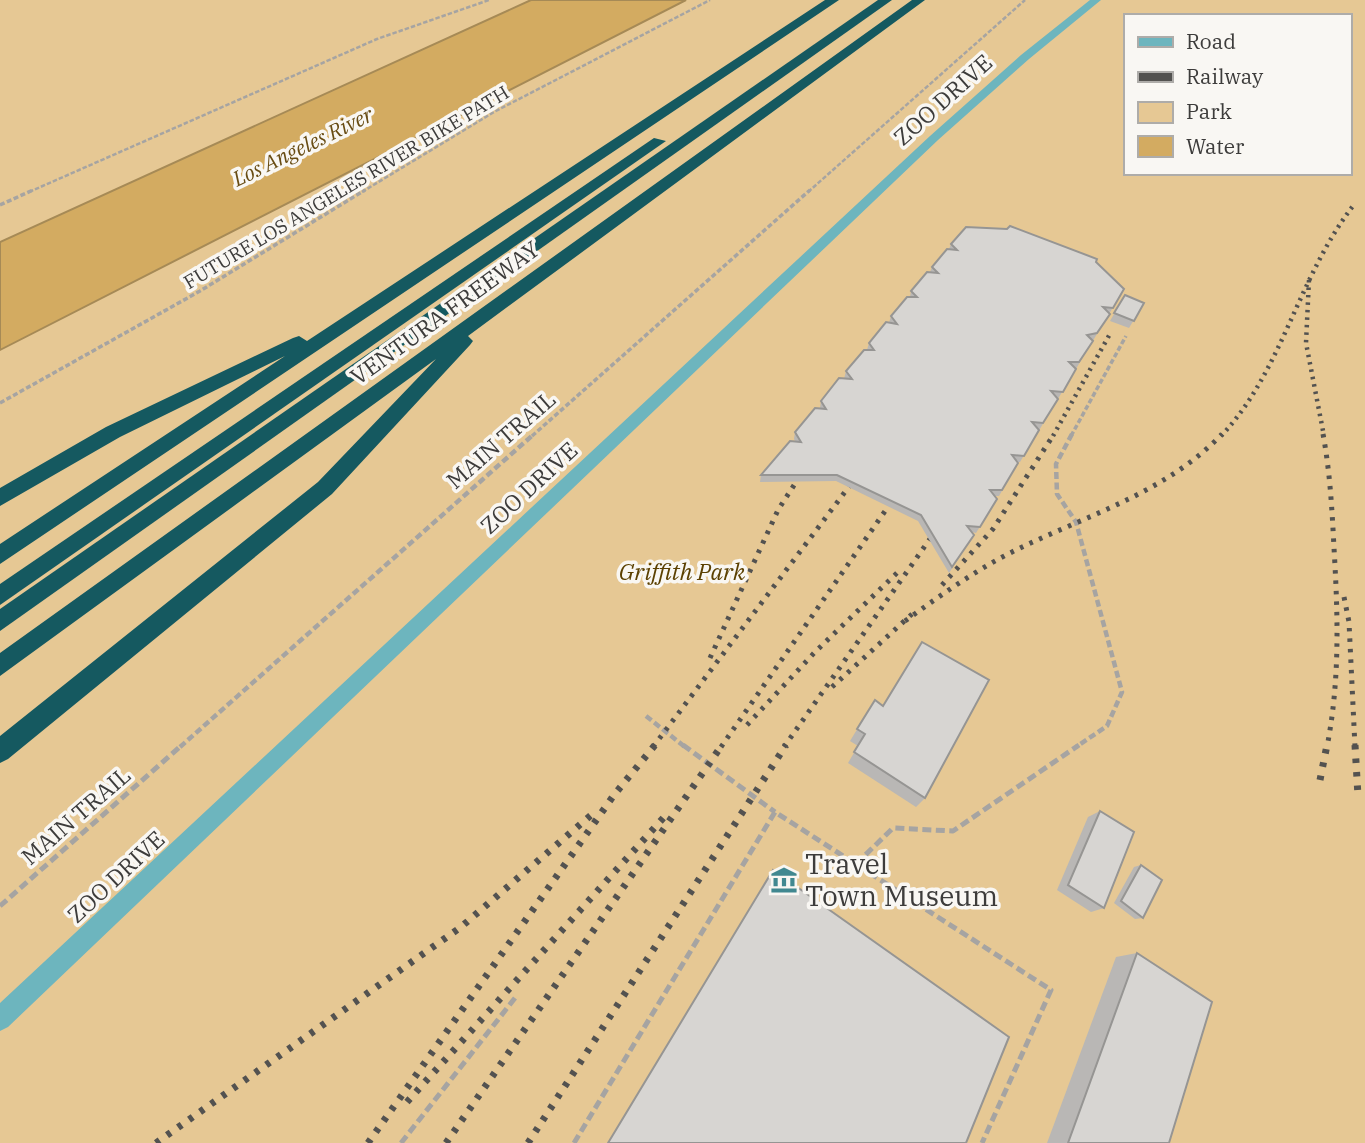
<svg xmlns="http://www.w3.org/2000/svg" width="1365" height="1143" font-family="'IBM Plex Serif',serif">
  <rect width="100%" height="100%" fill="#f9f7f3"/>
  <path fill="#e6c894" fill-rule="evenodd" d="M0,0H1365V1143H0ZM1125,16H1349V173H1125Z"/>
  <path fill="#d3ab61" stroke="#a68a56" stroke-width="2" d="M531,0H686L0,350V242Z"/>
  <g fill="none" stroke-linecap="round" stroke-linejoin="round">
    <g stroke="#a6a4a2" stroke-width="2.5" stroke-dasharray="4.5 2" stroke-linecap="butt">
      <path d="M29,192L377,39L489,0"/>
      <path d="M362,192L494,112L710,0"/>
      <path d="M808,192L1025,0"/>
    </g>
    <g stroke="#a6a4a2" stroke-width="3.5" stroke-dasharray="5 2.5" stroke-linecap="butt">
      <path d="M0,205L33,190"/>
      <path d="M0,403L200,291L365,190"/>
      <path d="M532,436L810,190"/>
      <path d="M1071,436L1126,336"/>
    </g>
    <g stroke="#a6a4a2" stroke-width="4.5" stroke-dasharray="7 3.5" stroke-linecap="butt">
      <path d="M1072,434L1056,464L1057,494L1076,522L1122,692L1107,726L1076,747"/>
      <path d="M646,716L685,747"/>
      <path d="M180,747L534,434"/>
    </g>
    <g stroke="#a6a4a2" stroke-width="5" stroke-dasharray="9 4.5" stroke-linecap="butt">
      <path d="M683,745L775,812"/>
      <path d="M856,864L893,828L953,831L1079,745"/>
      <path d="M0,906L182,745"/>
      <path d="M401,1143L515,998"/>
      <path d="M574,1143L775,812L1051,990L982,1143"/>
    </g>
    <path fill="#6db5be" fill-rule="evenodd" d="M1090,0H1101L1029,59L938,140L8,1027L0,1031V1003L930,136L1021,55Z"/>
    <g fill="#155960" fill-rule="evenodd">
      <path d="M825,0H839L0,564V544L285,356L120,437L0,506V488L106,427L293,338L299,336L307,341Z"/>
      <path d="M878,0H892L0,631V609Z"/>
      <path d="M912,0H925L468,336L473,341L470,345L332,494L8,759L0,763V736L318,482L436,359L0,676V653Z"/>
      <path d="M654,138L666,141L0,605V584Z"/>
    </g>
    <g stroke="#535250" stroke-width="4.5" stroke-dasharray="2.5 5" stroke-linecap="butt">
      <path d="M1309,280L1306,343L1324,436"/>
      <path d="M1053,436L1111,332"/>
      <path d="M1221,436C1282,372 1298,277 1353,206"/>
    </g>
    <g stroke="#535250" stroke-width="5" stroke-dasharray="3.5 7" stroke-linecap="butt">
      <path d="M1323,434C1330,472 1332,509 1334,548C1338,616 1340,680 1327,747"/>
      <path d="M942,585L993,529L1054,434"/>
      <path d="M1344,597L1349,622L1355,747"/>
      <path d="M905,621C941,595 977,569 1018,549C1088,515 1167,492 1222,434"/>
      <path d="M710,658L778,510L807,465"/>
      <path d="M832,687L912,614"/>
      <path d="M747,725L815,652L899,571"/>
      <path d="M653,747L860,472"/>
      <path d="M721,747L899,491"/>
      <path d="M784,747L939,526"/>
    </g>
    <g stroke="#535250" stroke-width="7" stroke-dasharray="4.5 9" stroke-linecap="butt">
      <path d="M1355,745L1358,796"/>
      <path d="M1320,780L1327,745"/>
      <path d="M407,1102L665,816"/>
      <path d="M156,1143L461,927L597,810"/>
      <path d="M368,1143L614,795L655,745"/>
      <path d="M446,1143L722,745"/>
      <path d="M528,1143L786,745"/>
    </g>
  </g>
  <g fill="#b9b7b5">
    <path d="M951,244L1096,262L1124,289L1020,462H1017L1018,463L999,496H995L997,499L976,533L972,532L974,535L949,573L918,521L836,481L760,482L761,475L795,441L794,439L795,432L820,408L821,401L844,379L846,371L867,350L869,343L889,323L891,316L910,297L911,291L930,272L932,267L949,249Z"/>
    <path d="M1125,295L1144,303L1129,328L1110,321Z"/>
    <path d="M875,700L925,798L916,807L848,763L858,746L850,741Z"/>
    <path d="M1100,811L1104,908L1091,912L1057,890L1088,817Z"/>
    <path d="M1141,865L1143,918L1135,919L1114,903L1134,867Z"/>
    <path d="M1137,953L1169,1143H1047L1116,957Z"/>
  </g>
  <g fill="#d7d5d2" stroke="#969593" stroke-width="2">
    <path d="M1010,226L1097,259L1096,262L1124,289L1113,308L1103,307L1110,314L1097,333L1087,335L1093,341L1079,362H1069L1076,369L1063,392L1051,391L1058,399L1043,423L1032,422L1039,430L1024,456L1012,455L1018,463L1002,490H990L997,499L980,527L967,526L974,535L952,567L921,515L837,475H761L790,441L801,442L795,432L815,408L826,409L821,401L839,378L852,379L846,371L864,350H874L869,343L886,322L897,324L891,316L907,297H917L911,291L927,272L938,273L932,267L947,249L957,250L951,244L966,227L1007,229Z"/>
    <path d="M1125,295L1144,303L1134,321L1114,313Z"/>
    <path d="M922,642L989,680L925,798L854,752L865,734L857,729L875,700L883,706Z"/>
    <path d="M1100,811L1134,832L1104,908L1068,885Z"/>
    <path d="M1141,865L1162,880L1143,918L1121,901Z"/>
    <path d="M773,870L1009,1037L966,1143H608Z"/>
    <path d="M1137,953L1212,1002L1169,1143H1068Z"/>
  </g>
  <defs>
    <g id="museum-bare" transform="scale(2.1)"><path d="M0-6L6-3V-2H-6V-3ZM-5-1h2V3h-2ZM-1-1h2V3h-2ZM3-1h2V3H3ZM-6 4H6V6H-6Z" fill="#418890" stroke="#f9f7f3" stroke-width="2.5" paint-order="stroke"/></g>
  </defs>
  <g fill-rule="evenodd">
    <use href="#museum-bare" x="784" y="880"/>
  </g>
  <g text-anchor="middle" stroke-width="7" stroke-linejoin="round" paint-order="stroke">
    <g font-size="19" fill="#3d3c3b" stroke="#f9f7f3">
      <text transform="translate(346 187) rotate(-31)" y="7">FUTURE LOS ANGELES RIVER BIKE PATH</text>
    </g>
    <g font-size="21" font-style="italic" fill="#684c13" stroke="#f9f7f3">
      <text transform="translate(303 147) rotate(-26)" y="7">Los Angeles River</text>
    </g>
    <g font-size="23" fill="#3d3c3b" stroke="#f9f7f3">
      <text transform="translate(943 100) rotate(-42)" y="8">ZOO DRIVE</text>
      <text transform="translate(445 313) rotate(-36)" y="8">VENTURA FREEWAY</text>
      <text transform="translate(501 440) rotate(-41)" y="8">MAIN TRAIL</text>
      <text transform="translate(529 488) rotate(-43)" y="8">ZOO DRIVE</text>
      <text transform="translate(76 816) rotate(-41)" y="8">MAIN TRAIL</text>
      <text transform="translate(116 877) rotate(-43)" y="8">ZOO DRIVE</text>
    </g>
    <g font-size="23" font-style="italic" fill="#5b4001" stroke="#f9f7f3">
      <text x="682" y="580">Griffith Park</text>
    </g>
    <g font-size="28" fill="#3d3c3b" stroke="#f9f7f3" text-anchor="start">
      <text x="805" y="874">Travel<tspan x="805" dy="32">Town Museum</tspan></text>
    </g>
  </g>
  <rect x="1124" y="14" width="228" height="161" fill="#f9f7f3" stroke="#aeaca9" stroke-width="2"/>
  <rect x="1138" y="37" width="35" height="10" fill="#6db5be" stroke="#aeaca9" stroke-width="2"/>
  <text x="1186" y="49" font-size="21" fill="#3d3c3b">Road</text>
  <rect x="1138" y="72" width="35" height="10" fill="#535250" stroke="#aeaca9" stroke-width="2"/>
  <text x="1186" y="84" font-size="21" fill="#3d3c3b">Railway</text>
  <rect x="1138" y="102" width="35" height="21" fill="#e6c894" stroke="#aeaca9" stroke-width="2"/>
  <text x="1186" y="119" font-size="21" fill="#3d3c3b">Park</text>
  <rect x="1138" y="136" width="35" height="21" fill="#d3ab61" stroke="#aeaca9" stroke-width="2"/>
  <text x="1186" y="154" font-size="21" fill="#3d3c3b">Water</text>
</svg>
